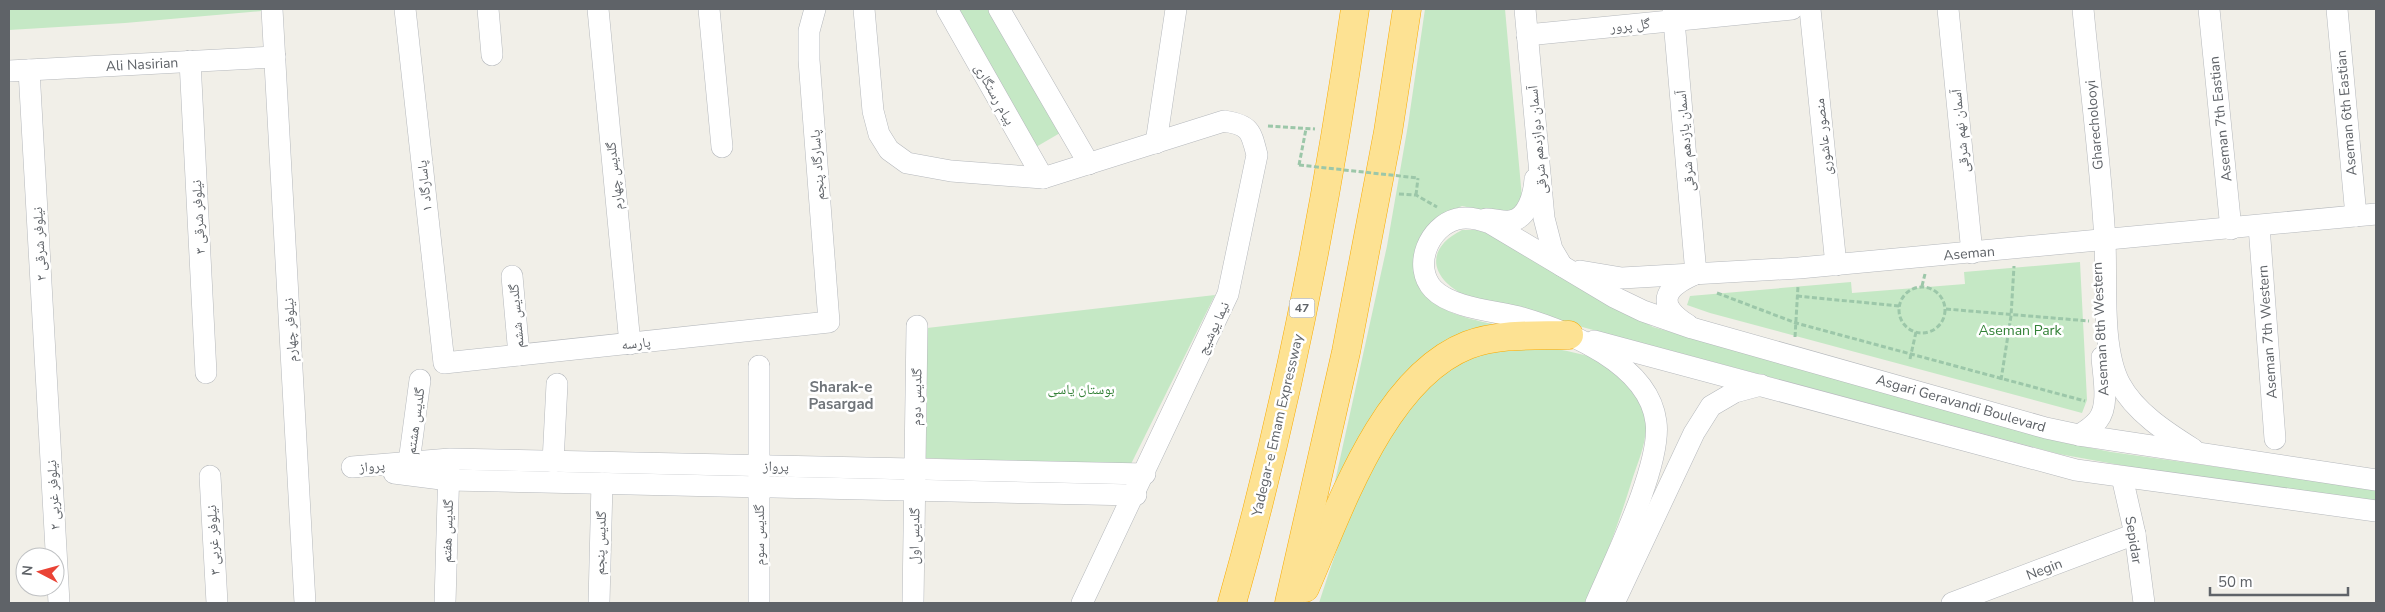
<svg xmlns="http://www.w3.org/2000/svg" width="2385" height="612" viewBox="0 0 2385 612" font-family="'Nunito Sans','Noto Naskh Arabic',sans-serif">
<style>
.green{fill:#c5e8c5}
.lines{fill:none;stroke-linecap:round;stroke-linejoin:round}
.minor-casing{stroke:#b5b8bc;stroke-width:22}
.highway-casing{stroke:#f9ab00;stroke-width:29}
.path{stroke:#9cc7a9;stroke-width:3;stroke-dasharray:5 2.5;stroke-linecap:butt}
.minor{stroke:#fff;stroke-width:21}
.highway{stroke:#fde293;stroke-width:28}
.path-bridge{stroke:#9cc7a9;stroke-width:3;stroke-dasharray:5 2.5;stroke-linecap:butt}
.labels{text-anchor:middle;stroke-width:5;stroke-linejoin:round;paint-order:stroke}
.shield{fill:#fff;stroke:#8f9295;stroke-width:1}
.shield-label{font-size:12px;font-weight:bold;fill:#5f6368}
.street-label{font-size:14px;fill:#5f6368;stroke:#fff}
.park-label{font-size:14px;fill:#348238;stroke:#fff}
.neighbourhood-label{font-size:15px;font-weight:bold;fill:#70757a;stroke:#fff}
</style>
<rect width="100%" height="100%" fill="#f1efe8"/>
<g class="green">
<path d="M9,9h253v2l-137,12 -116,7z"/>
<path d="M957,9h32l71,124 -24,14z"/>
<path d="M1425,9h80l17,189 -5,10 -13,7 -42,-9 -25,12c-4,11 -22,50 -21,58 4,43 89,49 122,56l-74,6 -132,157 55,-249 21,-121z"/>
<path d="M1462,230h15l15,5 161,92 408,115 50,10 265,37v12l-234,-32 -83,-15 -593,-158c-36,-18 -42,-47 -4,-66z"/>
<path d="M2080,262l7,138 -5,13 -372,-100 -23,-8 3,-9 161,-14 1,11 113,-9 -1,-12z"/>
<path d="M1215,295l-86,173 -203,-10 1,-130z"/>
<path d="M1543,346c22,5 60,10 76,25 12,12 28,42 27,58 -1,17 -8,33 -13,48 -13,43 -29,85 -46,126h-268c25,-78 63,-185 131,-236 6,-5 14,-14 21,-16 17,-4 53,-3 72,-5z"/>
</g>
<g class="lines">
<g class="minor-casing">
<g id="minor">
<path d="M272,9l33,594"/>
<path d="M405,9l39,354 385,-41 -20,-262v-29l6,-22"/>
<path d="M488,9l4,46"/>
<path d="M598,9l32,335"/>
<path d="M709,9l13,138"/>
<path d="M864,9l9,102 6,23 10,16 18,13 44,8 92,7 181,-57c26,4 27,10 33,34l-29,139 -146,309"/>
<path d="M947,9l96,169"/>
<path d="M999,9l90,155"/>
<path d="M1525,9l19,209 8,31 10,17"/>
<path d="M1673,9l23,265"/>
<path d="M1810,9l26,256"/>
<path d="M1948,9l24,244"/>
<path d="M2083,9c7,77 18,155 22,233 2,40 -4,107 15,142 15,28 46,48 73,65"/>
<path d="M2209,9l22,220"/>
<path d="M2337,9l19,207"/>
<path d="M1527,35l265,-26"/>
<path d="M190,61l16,312"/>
<path d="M29,70l30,533"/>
<path d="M9,71l266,-14"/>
<path d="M1156,143l20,-134"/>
<path d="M1486,219c8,0 17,3 24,2 18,-2 24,-27 25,-42"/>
<path d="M2259,226l16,213"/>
<path d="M1580,271l42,7 177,-10 577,-54"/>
<path d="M512,276l7,79"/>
<path d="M1688,325c-32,-20 -25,-36 5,-50"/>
<path d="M1594,341l482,129 300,41"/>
<path d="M759,366v237"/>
<path d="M2079,435c7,-4 14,-9 19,-15 12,-15 5,-45 4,-63"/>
<path d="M409,462l11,-82"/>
<path d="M553,462l4,-78"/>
<path d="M352,467l98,-8 695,15"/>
<path d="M394,473l55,7 687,15"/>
<path d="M210,476l7,127"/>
<path d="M2122,477l13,57 9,69"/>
<path d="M445,603l4,-137"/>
<path d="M599,603l3,-120"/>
<path d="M913,603l4,-277"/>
<path d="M1596,603c18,-42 66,-139 60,-181 -7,-58 -88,-91 -137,-105 -24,-6 -68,-9 -86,-28 -21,-23 -4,-63 24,-70 11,-3 22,0 33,4l124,74 29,14 49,17 354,100 33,7 297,45"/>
<path d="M1614,603l80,-170 17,-27 24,-14 26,-7"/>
<path d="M1952,603l183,-69"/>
</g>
</g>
<g class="highway-casing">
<g id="highway">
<path d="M1305,588c34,-77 78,-210 163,-243 32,-12 68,-9 101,-10"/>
<path d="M1232,603c55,-194 94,-394 123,-594"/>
<path d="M1289,603l57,-251 42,-220 19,-123"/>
</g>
</g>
<g class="path">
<path d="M1268,126l47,3"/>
<path d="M1299,165l7,-36"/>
<path d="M1399,194l17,1 21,12"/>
<path d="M1416,195l2,-17"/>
<path d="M1922,286l3,-12"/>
<circle cx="1922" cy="310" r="23"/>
<path d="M1717,293l79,30 289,78"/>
<path d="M1797,296l102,10"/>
<path d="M1946,309l143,12"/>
<path d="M1795,337l3,-51"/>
<path d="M1910,359l6,-27"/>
<path d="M2001,380l10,-64 3,-50"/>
</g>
<use href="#minor" class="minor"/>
<use href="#highway" class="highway"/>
<path class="path-bridge" d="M1299,165l119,13"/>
</g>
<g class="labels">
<rect class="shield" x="1289.5" y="298.5" width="25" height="19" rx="4"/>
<g class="shield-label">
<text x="1302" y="312">47</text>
</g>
<g class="street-label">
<text transform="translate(1630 25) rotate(-6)" y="5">گل پرور</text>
<text transform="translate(142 64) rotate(-3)" y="5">Ali Nasirian</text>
<text transform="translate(995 94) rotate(61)" y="5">پیام رستگاری</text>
<text transform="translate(2346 113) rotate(-95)" y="5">Aseman 6th Eastian</text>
<text transform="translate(2220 119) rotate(-96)" y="5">Aseman 7th Eastian</text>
<text transform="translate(2094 125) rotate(-95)" y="5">Gharecholooyi</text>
<text transform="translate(1960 131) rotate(-96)" y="5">آسمان نهم شرقی</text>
<text transform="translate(1823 137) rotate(-96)" y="5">منصور عاشوری</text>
<text transform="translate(1537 140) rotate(-95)" y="5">آسمان دوازدهم شرقی</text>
<text transform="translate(1685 141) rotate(-95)" y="5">آسمان یازدهم شرقی</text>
<text transform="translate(817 165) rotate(-94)" y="5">پاسارگاد پنجم</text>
<text transform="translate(614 176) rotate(-96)" y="5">گلدیس چهارم</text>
<text transform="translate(424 186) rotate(-96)" y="5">پاسارگاد ۱</text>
<text transform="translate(198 217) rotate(-93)" y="5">نیلوفر شرقی ۳</text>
<text transform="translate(39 244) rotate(-93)" y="5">نیلوفر شرقی ۲</text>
<text transform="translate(1969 253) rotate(-5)" y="5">Aseman</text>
<text transform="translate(516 316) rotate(-95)" y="5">گلدیس ششم</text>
<text transform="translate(1213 328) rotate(-65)" y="5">نیما یوشیج</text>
<text transform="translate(2100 329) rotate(-93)" y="5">Aseman 8th Western</text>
<text transform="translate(290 330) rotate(-93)" y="5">نیلوفر چهارم</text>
<text transform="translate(2267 332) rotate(-94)" y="5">Aseman 7th Western</text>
<text transform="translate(636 343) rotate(-6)" y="5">پارسه</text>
<text transform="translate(916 397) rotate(-89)" y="5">گلدیس دوم</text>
<text transform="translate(1961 403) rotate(16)" y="5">Asgari Geravandi Boulevard</text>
<text transform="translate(415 421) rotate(-82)" y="5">گلدیس هشتم</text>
<text transform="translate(1277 425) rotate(-77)" y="5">Yadegar-e Emam Expressway</text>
<text transform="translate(372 466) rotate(-5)" y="5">پرواز</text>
<text transform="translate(776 466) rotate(1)" y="5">پرواز</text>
<text transform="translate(53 495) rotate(-93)" y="5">نیلوفر غربی ۲</text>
<text transform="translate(447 531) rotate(-88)" y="5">گلدیس هفتم</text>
<text transform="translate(759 535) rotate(-90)" y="5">گلدیس سوم</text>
<text transform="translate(914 536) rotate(-89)" y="5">گلدیس اول</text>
<text transform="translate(213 540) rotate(-93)" y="5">نیلوفر غربی ۳</text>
<text transform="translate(2134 540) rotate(81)" y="5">Sepidar</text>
<text transform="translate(600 543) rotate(-88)" y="5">گلدیس پنجم</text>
<text transform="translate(2044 569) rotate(-21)" y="5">Negin</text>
</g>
<g class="park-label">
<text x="2020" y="335">Aseman Park</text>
<text x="1081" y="394">بوستان یاسی</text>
</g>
<g class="neighbourhood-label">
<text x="841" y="392">Sharak-e<tspan x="841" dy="17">Pasargad</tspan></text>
</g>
</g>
<rect width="2385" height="612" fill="none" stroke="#5f6368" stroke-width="20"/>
<g transform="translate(40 572) rotate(276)"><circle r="24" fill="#ffffff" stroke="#bfc1c3"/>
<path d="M0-4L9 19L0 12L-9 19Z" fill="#ea4335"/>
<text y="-8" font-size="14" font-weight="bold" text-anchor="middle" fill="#5f6368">N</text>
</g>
<path d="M2210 587v8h138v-8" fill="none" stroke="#5f6368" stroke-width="2.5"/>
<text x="2218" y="587" font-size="15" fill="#5f6368" stroke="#ffffff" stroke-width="4" paint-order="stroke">50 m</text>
</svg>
